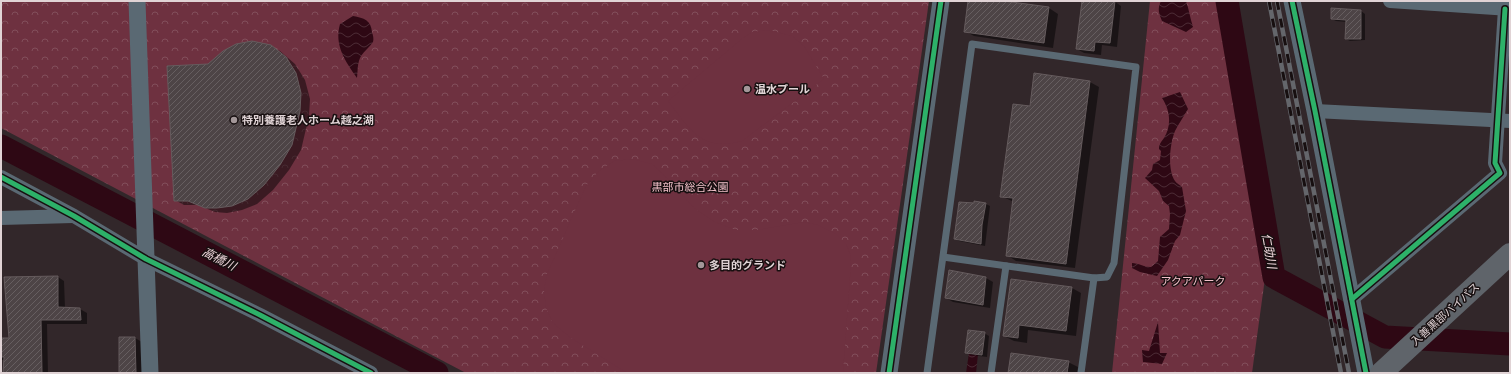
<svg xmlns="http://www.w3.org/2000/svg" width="1511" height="374" viewBox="0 0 1511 374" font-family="'Roboto Condensed','Noto Sans JP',sans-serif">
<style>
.park{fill:url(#park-crowns)}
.pitch{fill:#6e3140}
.water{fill:url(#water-waves)}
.shadow{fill:#0007}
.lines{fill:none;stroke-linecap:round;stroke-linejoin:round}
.river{stroke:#2e0814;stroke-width:23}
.building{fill:url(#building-hatch);stroke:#655b5d}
.service{stroke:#5a6973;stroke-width:7}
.minor{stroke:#5a6973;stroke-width:14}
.tertiary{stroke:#5a6973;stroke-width:17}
.trunk{stroke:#5f646a;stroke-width:22}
.rail-casing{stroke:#64666b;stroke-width:4.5}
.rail{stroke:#170f10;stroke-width:3;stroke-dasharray:9;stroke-linecap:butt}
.cycleway-casing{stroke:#170f10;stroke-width:8}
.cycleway{stroke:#2db169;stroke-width:5}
.poi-dot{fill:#a39799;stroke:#170f10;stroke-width:1.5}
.labels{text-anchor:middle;stroke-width:3;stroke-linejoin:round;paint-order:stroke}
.poi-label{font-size:11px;font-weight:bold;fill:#e0d3d5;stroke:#170f10;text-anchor:start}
.park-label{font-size:11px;fill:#f1c0c9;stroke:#170f10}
.street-label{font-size:11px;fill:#e0d3d5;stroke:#170f10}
.water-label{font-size:12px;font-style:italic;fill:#f2d9de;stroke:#170f10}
</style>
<defs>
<pattern id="park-crowns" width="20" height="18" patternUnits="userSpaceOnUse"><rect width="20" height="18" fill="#6e3140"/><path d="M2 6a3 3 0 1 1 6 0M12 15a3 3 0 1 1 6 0" fill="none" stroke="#824e5b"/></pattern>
<pattern id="water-waves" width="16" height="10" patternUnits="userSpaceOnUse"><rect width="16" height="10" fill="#2e0814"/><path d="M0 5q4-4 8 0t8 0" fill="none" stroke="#4c2b35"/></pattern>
<pattern id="building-hatch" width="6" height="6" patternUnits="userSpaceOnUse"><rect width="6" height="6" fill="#4d4446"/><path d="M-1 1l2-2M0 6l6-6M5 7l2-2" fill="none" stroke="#665e60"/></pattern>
</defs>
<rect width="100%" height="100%" fill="#32272a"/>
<g class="park">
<path d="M1,1h928l-53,372h-410l-465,-245z"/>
<path d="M1150,1h67l48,277 -13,95h-140z"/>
</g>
<g class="pitch">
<path d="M769,30l23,6 12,10 20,33 -82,62c-41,11 -51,-11 -74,-40l75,-63 9,-6z"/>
<path d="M632,159l20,5 16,15 26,29 21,14 21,8h20l48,-8 14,3 18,9 10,10 5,12 -1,21 -7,96h-216l-56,-35 -18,-15 -7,-15 -2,-18 3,-16 39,-88 13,-15 15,-10z"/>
</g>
<g class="water">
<path d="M1161,1h25c3,8 4,17 7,26l-7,5 -24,-11c-3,-8 -5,-12 -1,-20z"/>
<path d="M353,16c11,2 18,4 19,16 1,3 2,7 1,10 -3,5 -9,9 -12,14 -4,7 -3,15 -4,22 -12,-17 -23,-33 -17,-54z"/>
<path d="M1180,92l8,17c-4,7 -9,14 -13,22 -5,12 -8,38 0,50 1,2 5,4 7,6l4,24 -6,24 -5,6 -7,19 -11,16 -17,-4 -8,-4v-5c7,0 11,4 19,4l7,-6 2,-24 9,-8 1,-15 -1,-8 -6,-5 -4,-10 -14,-13 7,-8 1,-6 7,-4 1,-9 -2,-2c0,-5 2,-7 5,-11 8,-13 6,-28 -2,-40z"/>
<path d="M1158,322l2,31h7l-5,11 -19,-2 -1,-12 7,1z"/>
<path d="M969,353l9,1 -2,19h-10z"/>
</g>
<g class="shadow">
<path d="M969,1h46v3l34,4 9,6 -5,34 -79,-12 -9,-5z"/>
<path d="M1083,1h31l7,5 -4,41 -15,-2 -1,10 -17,-2 -7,-4z"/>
<path d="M1361,11l4,3v26l-15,1 -4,-2 1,-17 -11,-1 -4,-2z"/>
<path d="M270,46l10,5 15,13 10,16 5,19 -1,17 -8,34 -12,20 -16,20 -16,14 -15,6 -15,3 -12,-1 -17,-7h-14l-9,-5 33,-135z"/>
<path d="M1090,82l9,5 -24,181 -59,-7 -9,-6 7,-53 -13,-6z"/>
<path d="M986,204l4,2 -5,40 -26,-5 -4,-2z"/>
<path d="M950,271l36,7 7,4 -3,26 -37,-6 -7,-4z"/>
<path d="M58,277l6,4 1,27 15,1 7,4v11h-40l1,49h-44l1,-13h-4v-21h9z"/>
<path d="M1011,280l61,8 9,5 -5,43 -48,-6 -1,13 -13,-2 -10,-5z"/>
<path d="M984,333l5,3 -2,21 -16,-2 -5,-3z"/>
<path d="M135,338l7,4v31h-22z"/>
<path d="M1068,362l10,5 -1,6h-68z"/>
</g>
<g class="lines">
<g class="river">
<path d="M1227,1l47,276 111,60 125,7"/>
<path d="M1,146l436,227"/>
</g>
</g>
<g class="building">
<path d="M968,1h36l45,6 -5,36 -80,-11z"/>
<path d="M1082,1h33l-5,42 -15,-1 -1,9 -18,-2z"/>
<path d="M1331,8l30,2v29h-16l1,-19 -15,-1z"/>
<path d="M252,41l19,4 15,12 10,16 5,20 -1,18 -8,34 -12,20 -16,20 -16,14 -16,7 -15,2h-12l-17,-7h-14l-7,-135 41,-2 15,-13 13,-7z"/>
<path d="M1034,73l56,8 -24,183 -60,-8 7,-58 -13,-1 13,-93 17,2z"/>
<path d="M974,201l12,2 -4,22 -1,19 -27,-5 5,-37 15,1z"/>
<path d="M949,270l37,7 -3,28 -38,-7z"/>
<path d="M58,276v31l22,1 1,12h-40l1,53h-39l1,-16h-3v-19h8l-5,-61z"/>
<path d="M1011,279l61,8 -6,44 -47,-6 -1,13 -15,-2z"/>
<path d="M968,330l17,2 -3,23 -17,-2z"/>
<path d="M119,337h16l1,36h-17z"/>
<path d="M1011,353l58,8 -2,12h-59z"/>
</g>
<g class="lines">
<g class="service">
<path d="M927,373l45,-329 164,23 -22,196 -7,14 -13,1 -151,-21"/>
<path d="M991,373l15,-107"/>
<path d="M1081,373l13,-95"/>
</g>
<g class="minor">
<path d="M1390,1l120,8"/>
<path d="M1315,111l195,10"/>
<path d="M1,177l73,39 72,43 114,56 111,58"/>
<path d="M1,218l72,-2"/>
<path d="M1352,299l148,-126 -5,-10 10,-154"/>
</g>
<g class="tertiary">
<path d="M137,1l13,372"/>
<path d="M1292,1l23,110 51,262"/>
<path d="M889,373l52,-372"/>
</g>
<path class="trunk" d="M1381,373l129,-119"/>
<g class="rail-casing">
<g id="rail">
<path d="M1269,1l72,372"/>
<path d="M1277,1l72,372"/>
</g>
</g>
<use href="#rail" class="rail"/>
<g class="cycleway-casing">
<g id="cycleway">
<path d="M1292,1l23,110 51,262"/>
<path d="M1,177l73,39 72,43 114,56 111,58"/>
<path d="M1352,299l148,-126 -5,-10 10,-154"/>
<path d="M889,373l52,-372"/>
</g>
</g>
<use href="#cycleway" class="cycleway"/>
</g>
<g class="poi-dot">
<circle cx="747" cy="89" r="4"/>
<circle cx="234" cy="120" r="4"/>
<circle cx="701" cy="265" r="4"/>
</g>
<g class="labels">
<g class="poi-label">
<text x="755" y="93">温水プール</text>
<text x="242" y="124">特別養護老人ホーム越之湖</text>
<text x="709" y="269">多目的グランド</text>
</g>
<g class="park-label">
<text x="690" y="191">黒部市総合公園</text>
<text x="1193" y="285">アクアパーク</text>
</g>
<g class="street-label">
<text transform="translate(1445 314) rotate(-42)" y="4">入善黒部バイパス</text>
</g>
<g class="water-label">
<text transform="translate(1269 251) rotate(80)" y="4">仁助川</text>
<text transform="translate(219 259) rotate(27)" y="4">高橋川</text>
</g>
</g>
<rect width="1511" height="374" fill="none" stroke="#e0d3d5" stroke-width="4"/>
</svg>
